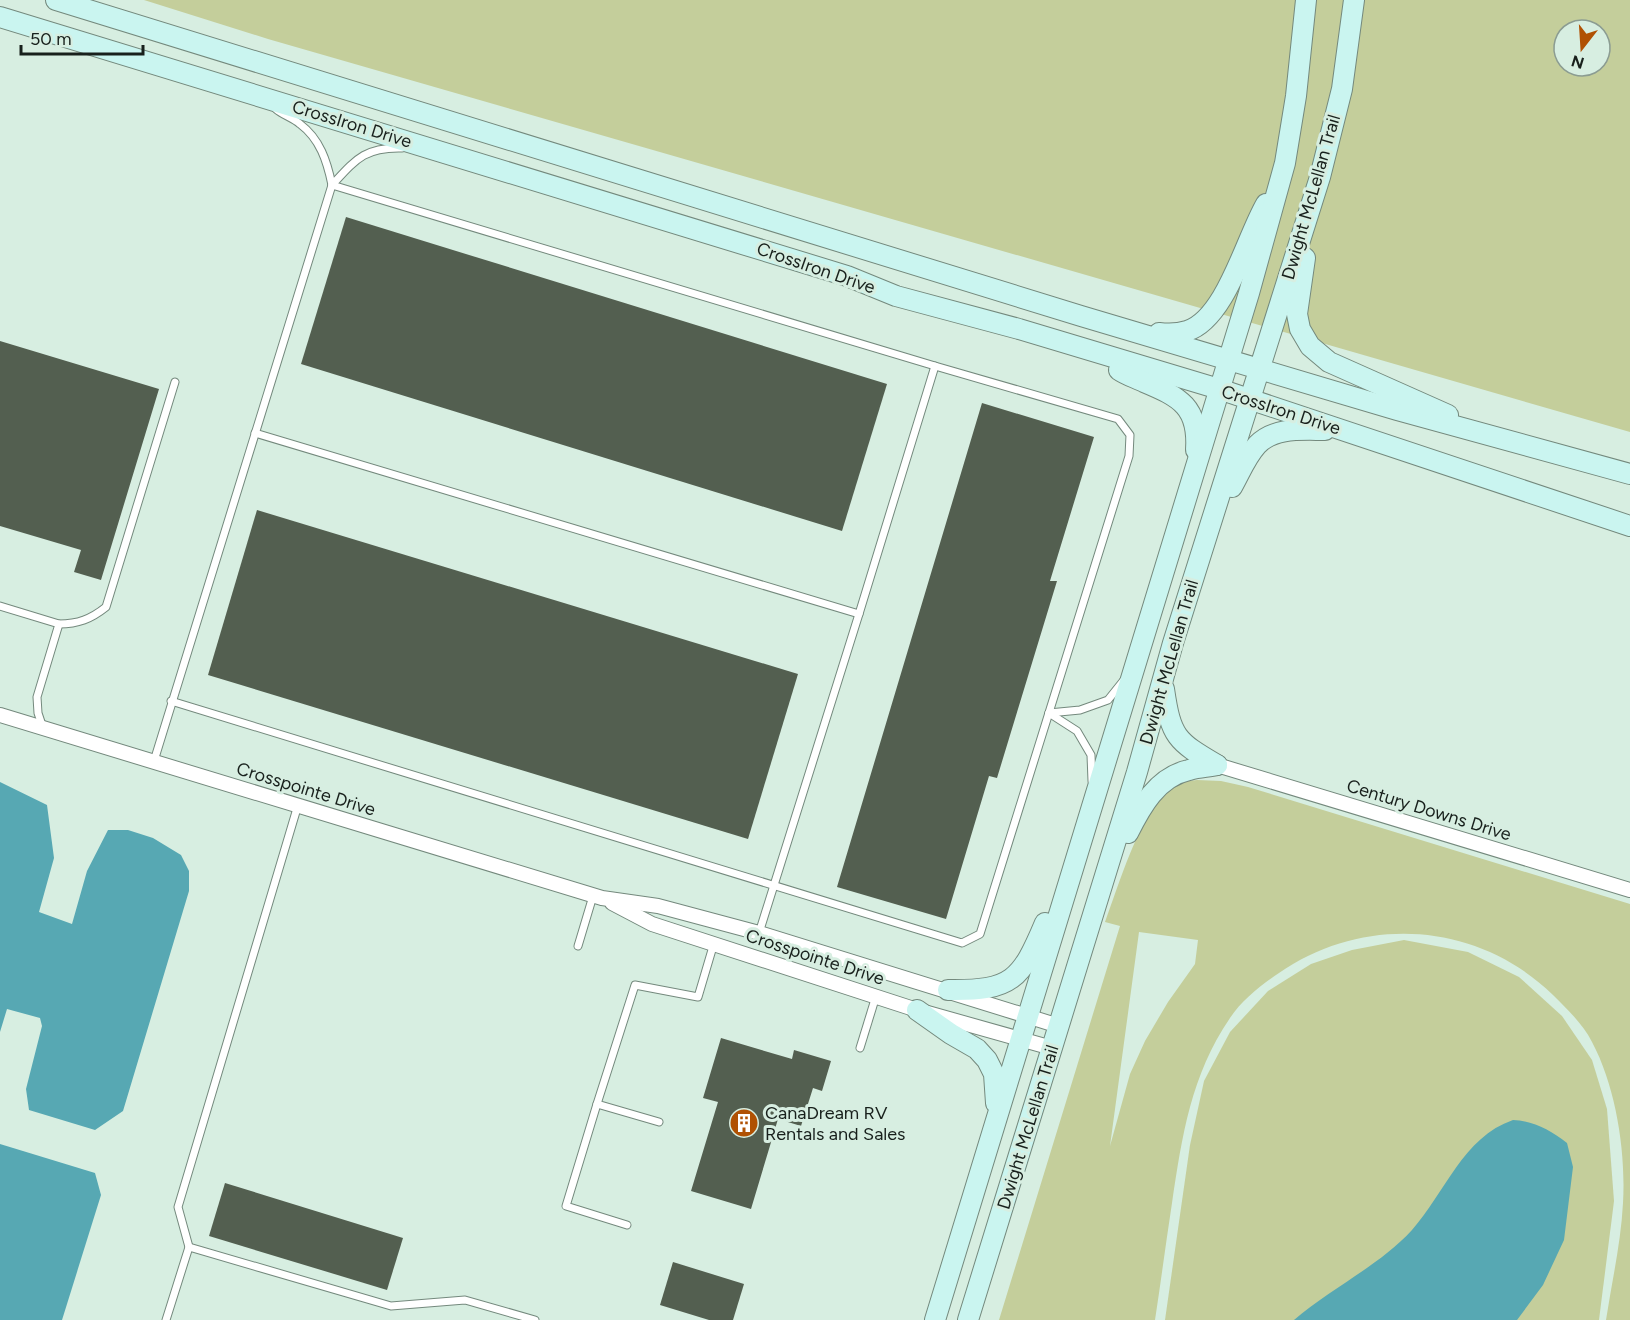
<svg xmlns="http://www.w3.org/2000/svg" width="1630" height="1320" viewBox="0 0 1630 1320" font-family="Figtree,sans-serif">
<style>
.green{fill:#c4ce9b;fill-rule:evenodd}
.water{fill:#57a8b3}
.building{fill:#535f50}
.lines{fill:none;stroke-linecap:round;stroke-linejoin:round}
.lane-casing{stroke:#74897d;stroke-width:9}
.street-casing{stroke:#74897d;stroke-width:16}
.secondary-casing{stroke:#74897d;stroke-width:22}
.lane{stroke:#fff;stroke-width:7}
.street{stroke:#fff;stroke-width:14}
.secondary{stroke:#caf5f0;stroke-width:20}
.labels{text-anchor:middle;stroke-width:6;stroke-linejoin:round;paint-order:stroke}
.street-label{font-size:18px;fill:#18201c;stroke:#d7eee1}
.poi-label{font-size:18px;fill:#18201c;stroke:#d7eee1;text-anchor:start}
</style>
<rect width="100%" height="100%" fill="#d7eee1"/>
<g class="green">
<path d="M144,0h1486v432l-1362,-393zM1564,30h36v36h-36z"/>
<path d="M1197,780l24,1 27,6 382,117v416h-24c6,-39 15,-78 17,-117 3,-51 -7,-116 -31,-161 -9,-18 -25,-33 -39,-47 -75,-73 -188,-81 -274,-22 -18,12 -37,27 -49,45 -39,57 -48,118 -58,185 -6,39 -11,78 -17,117h-156l121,-394 -15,-4c13,-35 35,-108 62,-131 8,-8 19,-10 30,-11zM1139,932l59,8 -3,24 -27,38 -23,39 -15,33 -20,72z"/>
<path d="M1404,940l64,12 51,25 43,39 30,44 15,49 7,92 -15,119h-434l25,-175 14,-64 26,-49 38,-41 43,-27 41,-14z"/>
</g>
<g class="water">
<path d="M0,782l47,23 7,53 -15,54 33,12 15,-53 21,-41h20l25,8 28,17 8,16v20l-66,220 -28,19 -66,-20 -3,-21 16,-63 -2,-8 -33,-9 -7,23z"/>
<path d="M1513,1120c21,1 37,10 54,23l6,24 -9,73 -21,45 -26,35h-223c37,-32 85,-54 118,-90 33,-37 51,-93 101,-110z"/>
<path d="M0,1144l95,29 6,22 -39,125h-62z"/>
</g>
<g class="building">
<path d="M346,217l541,167 -45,147 -541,-167z"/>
<path d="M0,341l159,48 -58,191 -27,-8 7,-22 -81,-24z"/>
<path d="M982,403l112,34 -44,144h7l-60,197 -8,-2 -43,143 -109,-32z"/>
<path d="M257,510l541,164 -50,165 -540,-164z"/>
<path d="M721,1038l71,21 2,-9 37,11 -9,30 -9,-3 -12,38 -23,-7 -27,90 -60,-18 27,-89 -15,-4z"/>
<path d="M225,1183l178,55 -16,52 -178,-54z"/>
<path d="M673,1262l71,22 -11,36h-24l-49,-15z"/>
</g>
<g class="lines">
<g class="lane-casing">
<g id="lane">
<path d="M276,109c7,6 17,9 24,15 20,15 27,37 32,61"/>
<path d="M332,185l603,181"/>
<path d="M255,433l604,181 -100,319"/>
<path d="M0,606l59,18 -22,73 1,16 5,15"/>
<path d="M59,624c19,0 32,-5 47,-17l69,-225"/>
<path d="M171,701l791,242 18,-9 149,-478 1,-21 -12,-16 -183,-53 -76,248"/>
<path d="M1049,713l28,18 14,24 1,26"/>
<path d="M1049,713l31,-3 28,-10 16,-20"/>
<path d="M154,761l178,-576c24,-26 33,-38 70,-37"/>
<path d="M578,946l15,-50"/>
<path d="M860,1048l16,-52"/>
<path d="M597,1104l-31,102 61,19"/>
<path d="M659,1122l-62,-18 38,-119 63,12 16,-54"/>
<path d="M189,1247l202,59 74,-6 70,20"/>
<path d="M166,1320l23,-73 -11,-40 120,-402"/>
</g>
</g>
<g class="street-casing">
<g id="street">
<path d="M0,715l602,183 56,8 101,27 300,93"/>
<path d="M1217,765l413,125"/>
<path d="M612,903l40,21 265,86 135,38"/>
</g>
</g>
<g class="secondary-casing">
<g id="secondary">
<path d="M56,0l1025,316 316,94 233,64"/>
<path d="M0,17l847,259 49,20 123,33 200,60 411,137"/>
<path d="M1305,258l-8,56 3,15 10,17 19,16 119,53"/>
<path d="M1159,333c9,1 19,1 28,-2 39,-12 59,-93 79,-127"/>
<path d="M1119,370c7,5 17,8 25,12 36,15 55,25 52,68"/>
<path d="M1232,487c8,-14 14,-30 25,-42 17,-18 45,-15 68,-15"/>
<path d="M1164,689c7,48 12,52 53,76"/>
<path d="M1128,833c13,-26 29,-56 61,-63 9,-3 19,-3 28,-5"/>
<path d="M948,990c64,1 73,-10 97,-67"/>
<path d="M917,1010l34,24 26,15 10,11 7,14 2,29"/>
<path d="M935,1320l314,-1027 36,-130 11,-67 10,-96"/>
<path d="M968,1320l169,-548 36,-129 147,-466 22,-88 12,-89"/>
</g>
</g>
<use href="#lane" class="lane"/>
<use href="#street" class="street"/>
<use href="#secondary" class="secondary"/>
</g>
<defs>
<g id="building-disc" transform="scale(1.5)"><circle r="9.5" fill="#b05103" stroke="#d7eee1"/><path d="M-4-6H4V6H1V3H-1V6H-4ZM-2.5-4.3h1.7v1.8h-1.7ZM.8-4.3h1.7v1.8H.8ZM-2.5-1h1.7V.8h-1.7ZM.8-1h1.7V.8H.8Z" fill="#fff"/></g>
</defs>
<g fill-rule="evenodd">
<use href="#building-disc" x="744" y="1123"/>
</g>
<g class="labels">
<g class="street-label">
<text transform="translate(352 124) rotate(17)" y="6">CrossIron Drive</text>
<text transform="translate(1311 197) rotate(-74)" y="6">Dwight McLellan Trail</text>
<text transform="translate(816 268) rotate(19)" y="6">CrossIron Drive</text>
<text transform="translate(1281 410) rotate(18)" y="6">CrossIron Drive</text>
<text transform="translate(1169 662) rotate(-74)" y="6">Dwight McLellan Trail</text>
<text transform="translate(306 789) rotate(17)" y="6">Crosspointe Drive</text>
<text transform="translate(1429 810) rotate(17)" y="6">Century Downs Drive</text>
<text transform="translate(815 957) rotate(18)" y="6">Crosspointe Drive</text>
<text transform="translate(1028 1127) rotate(-73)" y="6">Dwight McLellan Trail</text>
</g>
<g class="poi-label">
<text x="765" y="1119">CanaDream RV<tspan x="765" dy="21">Rentals and Sales</tspan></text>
</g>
</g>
<g transform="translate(1582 48) rotate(197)"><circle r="28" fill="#d7eee1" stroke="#8b9c92" stroke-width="1.5"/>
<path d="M0-4.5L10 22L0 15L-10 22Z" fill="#b05103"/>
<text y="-9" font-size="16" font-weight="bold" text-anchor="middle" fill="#18201c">N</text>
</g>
<path d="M21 45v9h122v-9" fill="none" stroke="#18201c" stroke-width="3"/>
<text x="30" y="45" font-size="18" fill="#18201c" stroke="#d7eee1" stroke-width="4.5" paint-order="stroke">50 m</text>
</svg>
